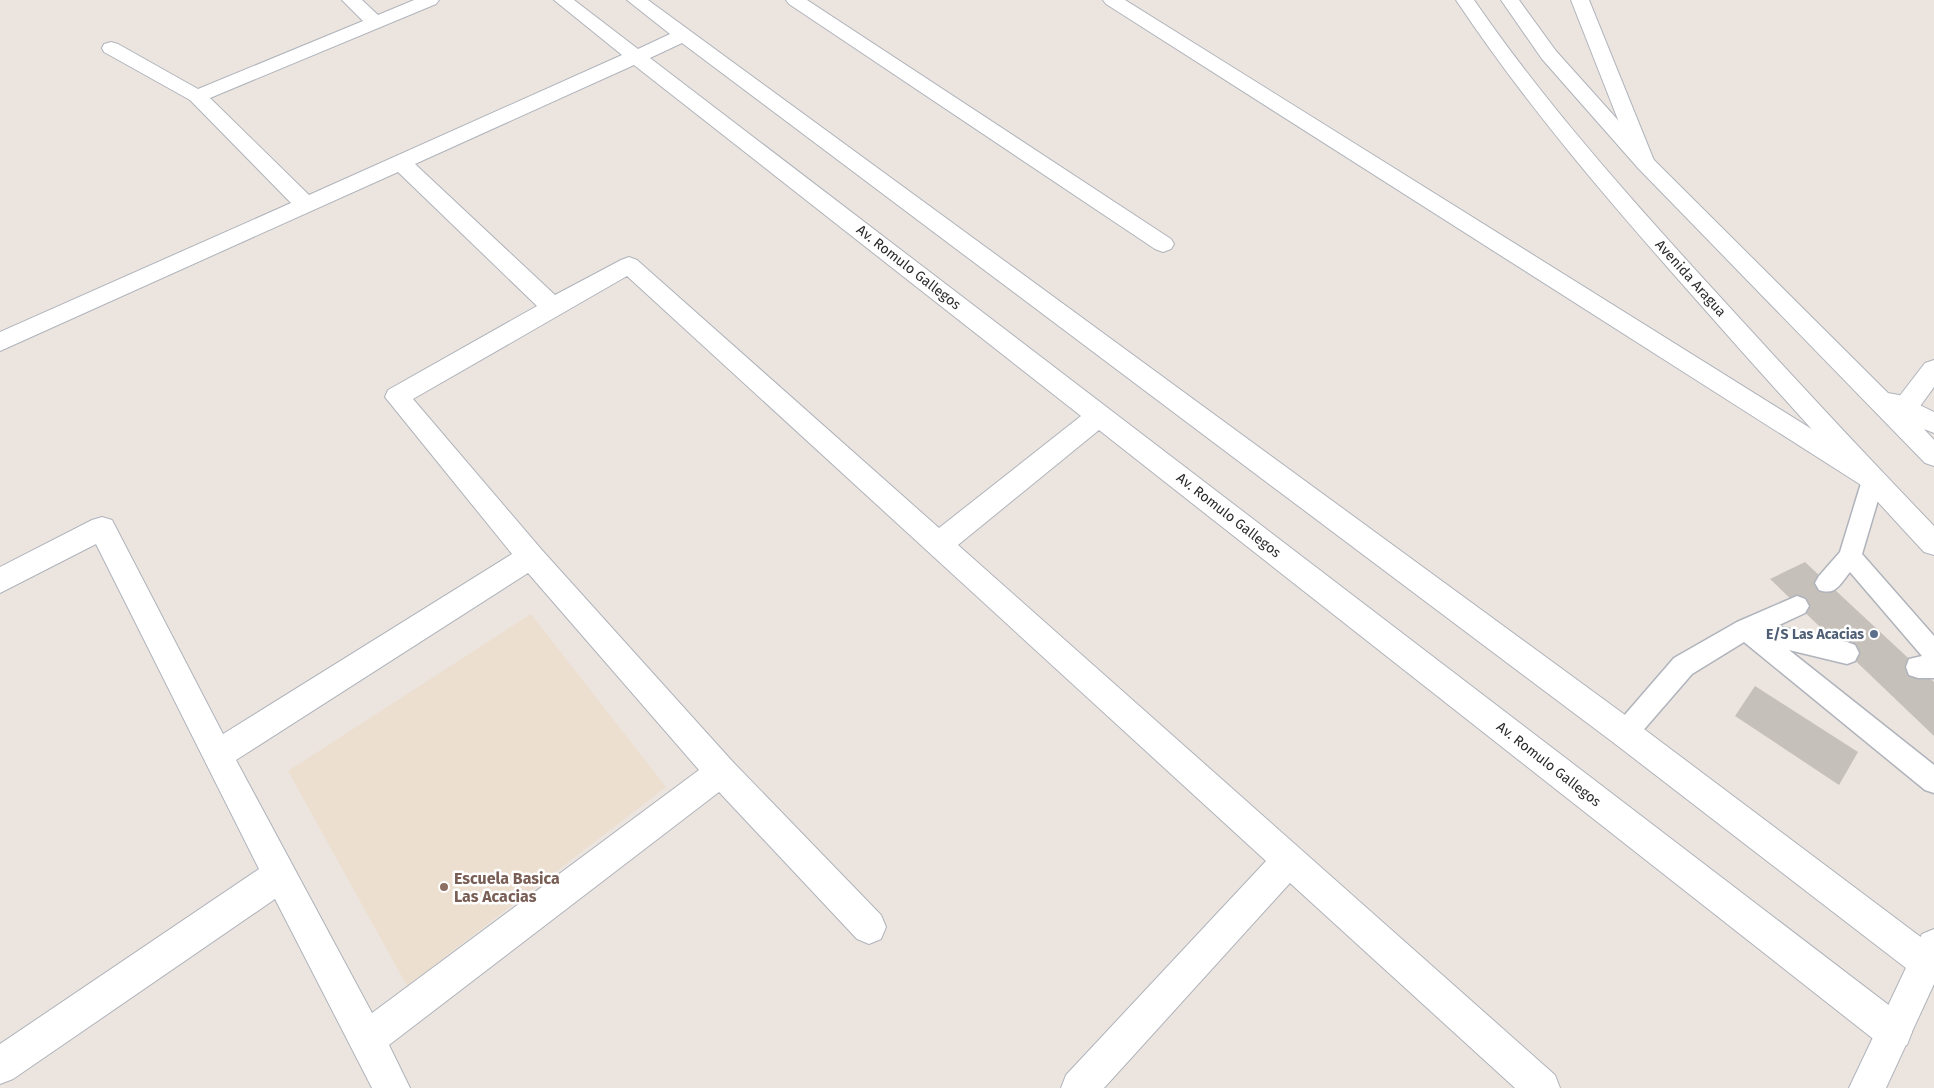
<svg xmlns="http://www.w3.org/2000/svg" width="1934" height="1088" viewBox="0 0 1934 1088" font-family="'Fira Sans',sans-serif">
<style>
.education{fill:#ecdfd0}
.building{fill:#c5c0ba}
.lines{fill:none;stroke-linecap:round;stroke-linejoin:round}
.service-casing{stroke:#afb3bb;stroke-width:3}
.minor-casing{stroke:#afb3bb;stroke-width:2}
.tertiary-casing{stroke:#afb3bb;stroke-width:2}
.service{fill:#fff;fill-rule:evenodd}
.minor{fill:#fff;fill-rule:evenodd}
.tertiary{fill:#fff;fill-rule:evenodd}
.service-dot{fill:#5c6f8a;stroke:#fff;stroke-width:2}
.education-dot{fill:#8d6e63;stroke:#fff;stroke-width:2}
.labels{text-anchor:middle;stroke-width:5;stroke-linejoin:round;paint-order:stroke}
.street-label{font-size:14px;fill:#2b2b2b;stroke:#fff}
.service-label{font-size:14px;font-weight:bold;fill:#4e5e75;stroke:#fff;text-anchor:end}
.near-education-label{font-size:16px;font-weight:bold;fill:#785e54;stroke:#fff;text-anchor:start}
</style>
<rect width="100%" height="100%" fill="#ece5df"/>
<path class="education" d="M531,614l135,173 -259,199 -119,-215z"/>
<g class="building">
<path d="M1805,562l129,120v54l-164,-157z"/>
<path d="M1755,686l103,66 -19,33 -104,-69z"/>
</g>
<g class="lines">
<g class="service-casing">
<g id="service">
<path d="M1873,471l8,3 3,6 -22,74 72,82v42h-16l-9,-3 -3,-8 3,-8 13,-3 -72,-84c-10,12 -14,24 -31,18l-4,-7 4,-7 21,-24 22,-72 3,-6z"/>
<path d="M1797,596l8,3 4,7 -4,7 -28,13 70,16 8,3 4,8 -4,8 -8,3 -58,-14 145,115v28l-9,-3 -181,-148 -52,32 -58,67 -9,4 -9,-4 -4,-8 4,-8 58,-67 63,-36z"/>
</g>
</g>
<g class="minor-casing">
<g id="minor">
<path d="M342,0h20l16,15 36,-15h25l-3,4 -226,94 99,97 313,-140 -68,-55h20l64,49 32,-15 -43,-34h21l988,723 298,224v30l-7,3 -12,-5 -301,-232 -932,-700 -32,15 1257,961 5,13 -5,13 -13,5 -13,-5 -782,-615 -141,115 597,530 5,13h-45l-225,-205 -186,205h-43l5,-13 200,-214 -639,-585 -214,123 128,150 191,212 149,154 5,12 -5,12 -12,5 -12,-5 -138,-147 -330,253 21,43h-38l-97,-189 -262,180 -13,5v-40l259,-175 -163,-325 -96,49v-26l92,-47 10,-3 10,3 111,214 289,-180 -127,-157 3,-7 149,-84 -139,-134 -398,179v-19l291,-129 -101,-103 -86,-48 -2,-4 2,-4 7,-2 7,2 80,45 165,-68zM634,65l447,351 -142,112 -302,-268 -8,-3 -8,3 -66,35 -140,-131zM528,573l171,197 -327,243 -136,-253z"/>
<path d="M786,0h21l364,239 3,5 -3,5 -8,3 -8,-3 -366,-245z"/>
<path d="M1103,0h22l754,471 4,7 -4,7 -9,3 -9,-3 -755,-481z"/>
<path d="M1571,0h18l66,163 -3,5 -7,2 -7,-2 -3,-5z"/>
<path d="M1934,360v27l-21,29 -9,3 -9,-3 -4,-7 4,-7 30,-39z"/>
</g>
</g>
<g class="tertiary-casing">
<g id="tertiary">
<path d="M1456,0h18c71,103 154,196 238,288 73,80 147,160 222,238v29l-10,-3c-76,-82 -151,-165 -225,-249 -86,-97 -171,-195 -243,-303z"/>
<path d="M1501,0h18l37,51 96,107 236,235 11,2 35,17v21l-10,-4 10,11v26l-9,-3 -287,-295 -96,-109z"/>
<path d="M1934,929v55l-48,104h-37l73,-154z"/>
</g>
</g>
<use href="#service" class="service"/>
<use href="#minor" class="minor"/>
<use href="#tertiary" class="tertiary"/>
</g>
<circle class="service-dot" cx="1874" cy="634" r="5"/>
<circle class="education-dot" cx="444" cy="887" r="5"/>
<g class="labels">
<g class="street-label">
<text transform="translate(909 267) rotate(38)" y="5">Av. Romulo Gallegos</text>
<text transform="translate(1691 278) rotate(48)" y="5">Avenida Aragua</text>
<text transform="translate(1229 515) rotate(38)" y="5">Av. Romulo Gallegos</text>
<text transform="translate(1549 764) rotate(38)" y="5">Av. Romulo Gallegos</text>
</g>
<g class="service-label">
<text x="1864" y="639">E/S Las Acacias</text>
</g>
<g class="near-education-label">
<text x="454" y="884">Escuela Basica<tspan x="454" dy="18">Las Acacias</tspan></text>
</g>
</g>
</svg>
